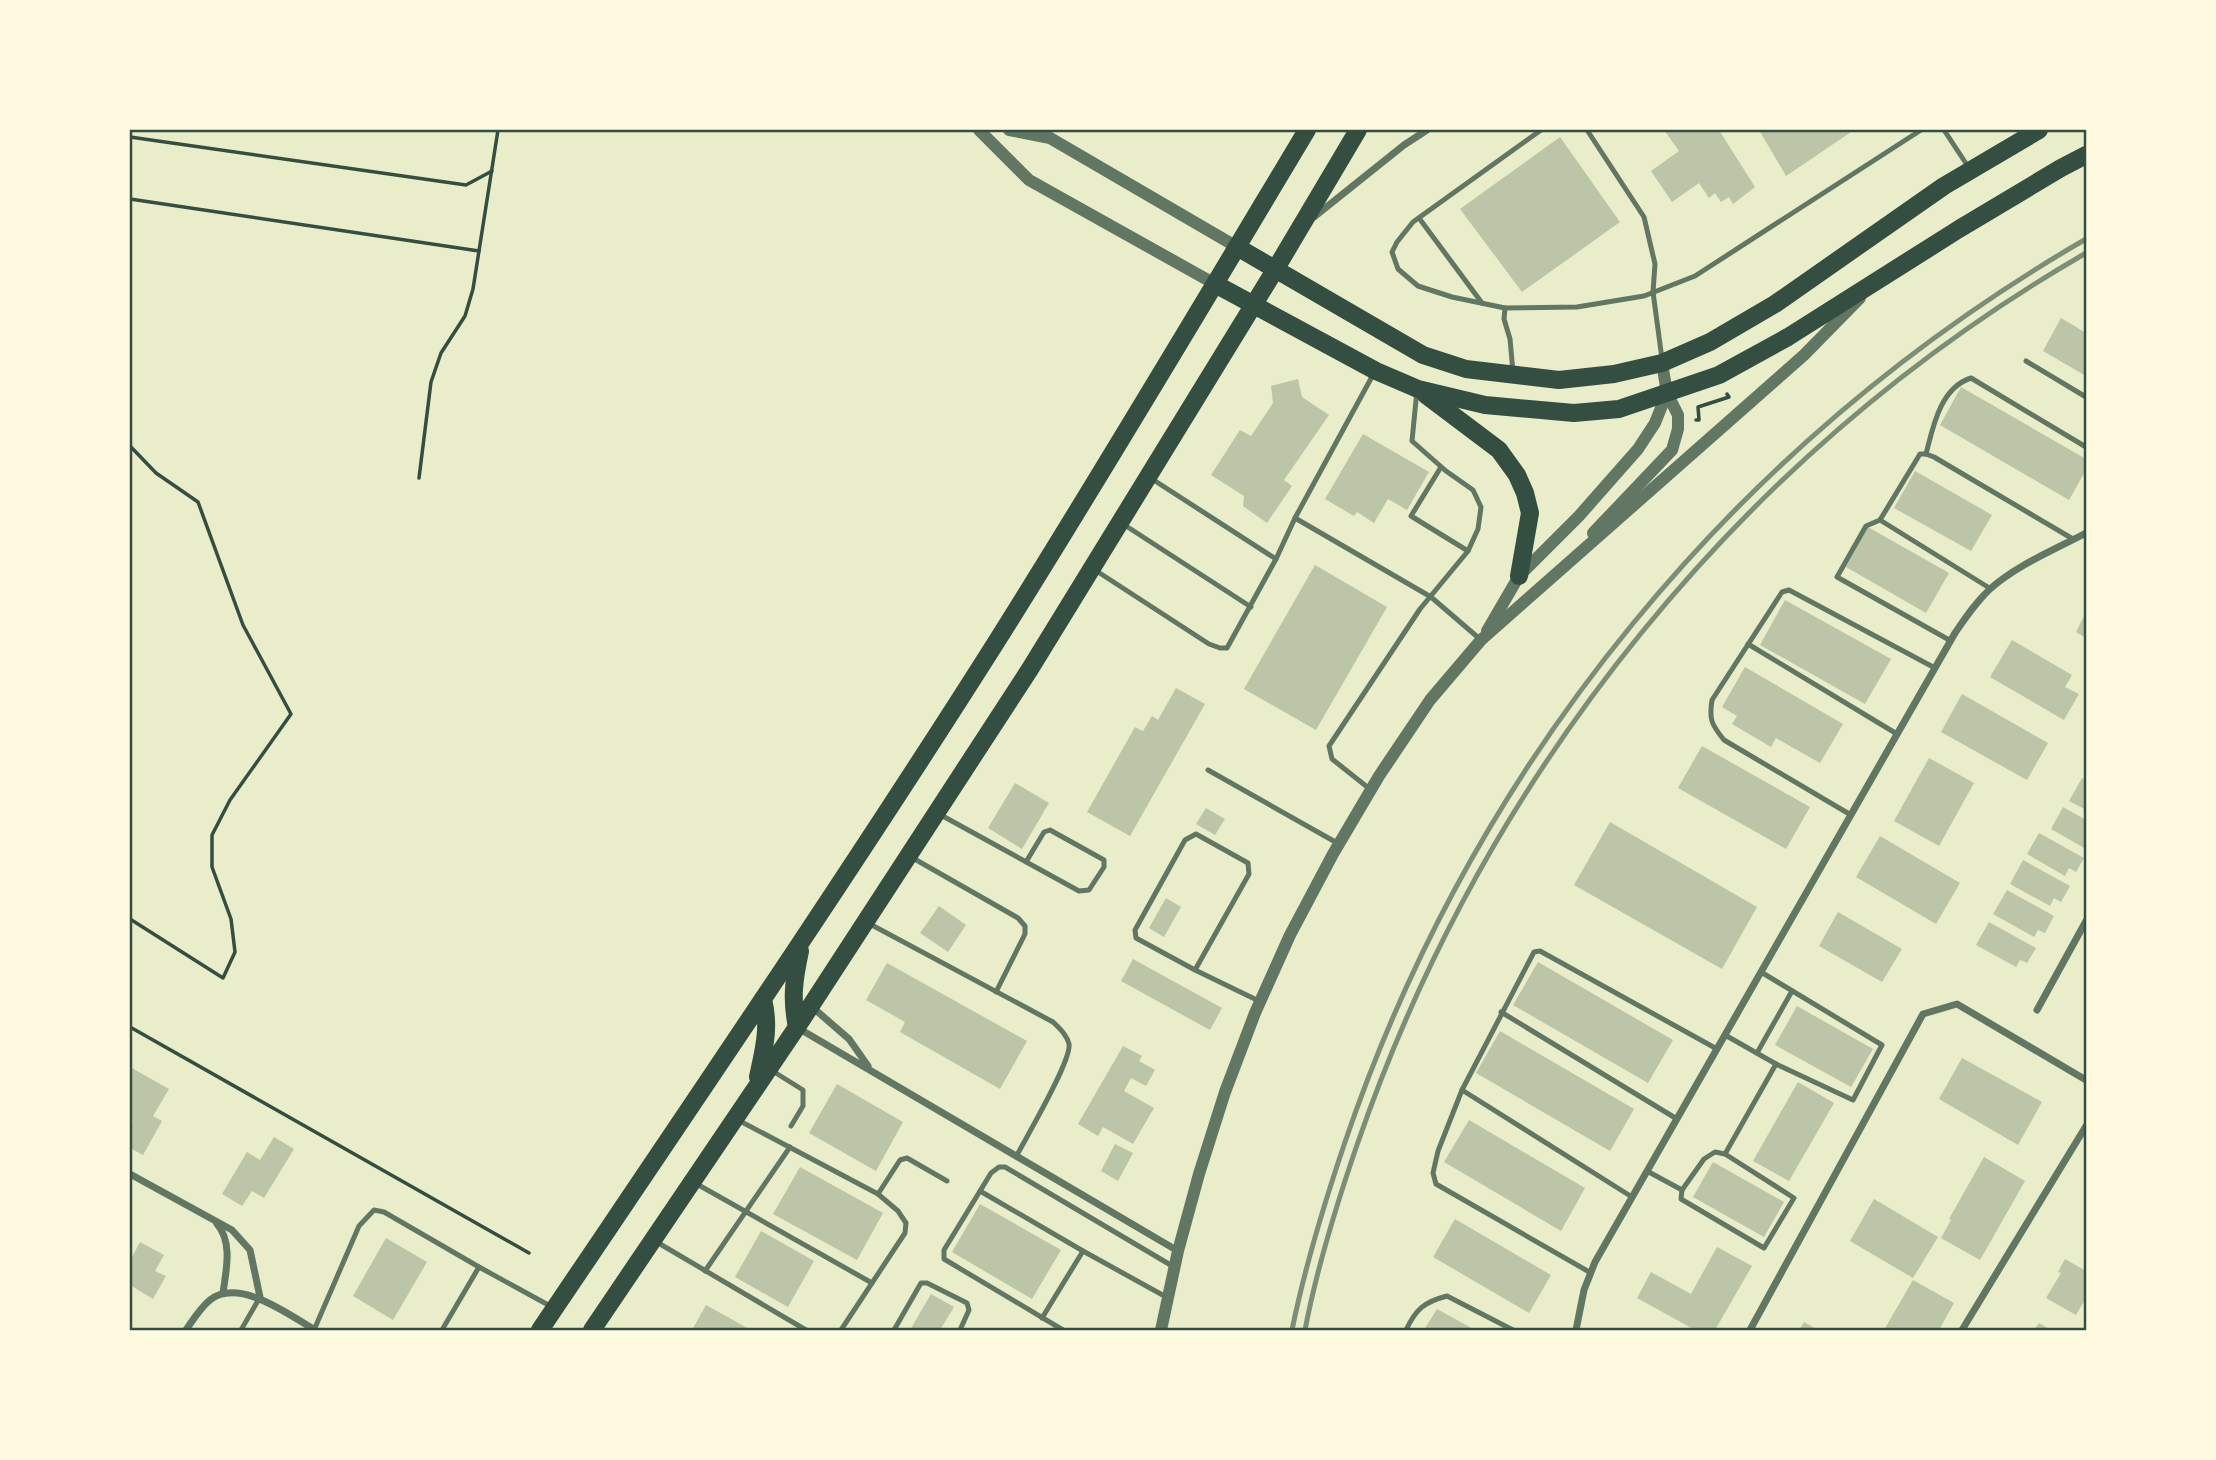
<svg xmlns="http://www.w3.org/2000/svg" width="2216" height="1460" viewBox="0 0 2216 1460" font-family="'Roboto Condensed',sans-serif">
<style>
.building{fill:#bcc5a7}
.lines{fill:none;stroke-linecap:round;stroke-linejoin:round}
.path{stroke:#344e41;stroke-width:3.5}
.service{stroke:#617663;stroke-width:5}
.minor{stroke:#617663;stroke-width:7}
.tertiary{stroke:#617663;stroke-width:12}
.primary{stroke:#344e41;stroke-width:18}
.rail{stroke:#7c8e77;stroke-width:5}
.neatline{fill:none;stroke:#344e41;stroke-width:2.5}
</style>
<rect width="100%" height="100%" fill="#e9edc9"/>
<g class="building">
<path d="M1664,130h55l36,57 -22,17 -4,-7 -8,5 -6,-9 -6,5 -10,-15 -27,19 -21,-31 28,-20z"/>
<path d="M1759,130h95l-68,46z"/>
<path d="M1560,137l60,85 -98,70 -62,-83z"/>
<path d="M2061,318l25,15v43l-43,-25z"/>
<path d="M1298,379l4,18 27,18 -45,65 8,6 -25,37 -24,-17 1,-10 -33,-21 29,-45 11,6 22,-33 -2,-17z"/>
<path d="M1961,387l125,72v11l-17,30 -129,-75z"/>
<path d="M1363,434l66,38 -22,38 -19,-11 -14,24 -17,-11 -3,4 -29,-17z"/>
<path d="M1915,471l77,44 -21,36 -77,-43z"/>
<path d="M1868,527l81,46 -23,40 -80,-46z"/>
<path d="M1315,565l72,42 -71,123 -72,-41z"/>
<path d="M1785,600l106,59 -26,45 -105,-59z"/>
<path d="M2086,612v26l-10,-6z"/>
<path d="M2012,640l60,35 -7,12 14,7 -15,26 -74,-43z"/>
<path d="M1745,667l98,57 -23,39 -44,-25 -5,9 -39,-23 5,-8 -15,-9z"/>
<path d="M1176,688l29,16 -75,132 -43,-24 48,-85 8,4 9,-15 6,4z"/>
<path d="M1962,694l86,49 -21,37 -86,-48z"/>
<path d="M1702,746l108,61 -24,42 -108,-61z"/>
<path d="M1929,758l45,25 -35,63 -45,-25z"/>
<path d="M2082,778l4,3v29l-17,-9z"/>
<path d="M1015,783l34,20 -27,46 -34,-21z"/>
<path d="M2063,807l23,13v29l-35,-20z"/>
<path d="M1206,808l19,11 -10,16 -19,-11z"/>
<path d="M1610,822l147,85 -35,62 -148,-84z"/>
<path d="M2039,833l45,25 -8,14 -7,-4 -4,8 -38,-22z"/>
<path d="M1880,836l80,47 -24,41 -80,-47z"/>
<path d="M2023,860l47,26 -9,16 -7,-4 -4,8 -40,-22z"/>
<path d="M2007,890l47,26 -9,17 -7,-3 -4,7 -41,-23z"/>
<path d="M1166,898l15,9 -17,30 -15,-9z"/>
<path d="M939,906l27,19 -18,27 -28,-19z"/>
<path d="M1838,912l64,37 -20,33 -63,-36z"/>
<path d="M1989,922l47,26 -9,15 -7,-3 -4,7 -40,-22z"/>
<path d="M1133,959l89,49 -12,22 -89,-49z"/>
<path d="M1538,962l135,78 -25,43 -135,-78z"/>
<path d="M887,963l140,78 -27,48 -100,-57 5,-10 -39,-22z"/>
<path d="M1797,1006l76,43 -22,38 -76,-42z"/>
<path d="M1500,1031l134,78 -24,42 -134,-78z"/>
<path d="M1123,1046l19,10 -3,5 16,9 -9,16 -15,-8 -7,13 30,17 -21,36 -30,-17 -5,9 -20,-12z"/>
<path d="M1962,1058l80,44 -24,43 -79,-46z"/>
<path d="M130,1067l39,22 -16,27 9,5 -19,34 -13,-7v-21l3,-6 -3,-1z"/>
<path d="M1798,1082l36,21 -45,78 -36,-20z"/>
<path d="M837,1084l66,38 -27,49 -67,-38z"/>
<path d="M1469,1120l116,68 -24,43 -117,-69z"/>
<path d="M274,1137l20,12 -30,49 -12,-7 -10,15 -20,-12 25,-42 13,8z"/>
<path d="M1115,1144l18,9 -15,28 -17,-10z"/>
<path d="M1984,1157l41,24 -45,79 -39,-22 10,-18 -2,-1z"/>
<path d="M1713,1162l71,40 -20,35 -71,-40z"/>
<path d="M800,1167l83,46 -26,47 -84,-46z"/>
<path d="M1874,1199l64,38 -25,41 -63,-37z"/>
<path d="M980,1204l81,46 -29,49 -80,-47z"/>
<path d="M1455,1219l96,56 -22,38 -96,-56z"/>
<path d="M761,1231l53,30 -26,46 -53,-30z"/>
<path d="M386,1238l41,24 -34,58 -40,-24z"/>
<path d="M140,1242l24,13 -9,16 11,5 -13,23 -23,-14v-24z"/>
<path d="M1717,1247l35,19 -37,64h-20l-58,-32 14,-26 40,22z"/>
<path d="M2065,1259l21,12v27l-10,17 -30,-17 15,-25 -3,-1z"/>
<path d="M1913,1280l41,23 -15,27h-55z"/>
<path d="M931,1294l23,13 -14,23h-30z"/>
<path d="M706,1305l45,25h-59z"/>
<path d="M1437,1309l38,21h-51z"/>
<path d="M1804,1322l14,8h-19z"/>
<path d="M2039,1323l12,7h-17z"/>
</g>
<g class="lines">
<g class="path">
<path d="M130,137l336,48 26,-14"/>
<path d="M130,199l349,52"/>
<path d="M1696,420h3l-1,-13 31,-10 -2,-3"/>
<path d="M130,446l26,27 42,29 45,123 48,89 -61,86 -18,35v32l19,52 4,33 -12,26 -93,-59"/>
<path d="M419,478l12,-96 10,-29 24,-37 8,-27 25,-159"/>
<path d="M130,1027l399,226"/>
</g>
<g class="service">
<path d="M1541,130l-128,92 -16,20 -5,10 6,17 20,17 34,11 53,11 72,-1 67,-11 51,-20 226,-146"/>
<path d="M1587,130l57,87 11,47 -2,28 9,67"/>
<path d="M1944,130l25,38"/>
<path d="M1419,218l63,85"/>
<path d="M1505,308l-1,11 6,20 3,33"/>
<path d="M2026,361l60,36"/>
<path d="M1926,454c7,-27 14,-66 45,-76l115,69"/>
<path d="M1441,467l-30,49 57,35"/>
<path d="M1152,479l124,80"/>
<path d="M1295,518l136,79 50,43"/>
<path d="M1880,520l111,69"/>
<path d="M1123,524l128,83"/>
<path d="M1095,570l114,74 11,4h7l49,-89 19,-41 79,-145"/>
<path d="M1951,641l-114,-64 29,-51 14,-6 40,-66h6l8,3 139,82"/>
<path d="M1748,644l149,90"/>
<path d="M1208,770l131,74"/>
<path d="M1371,790l-39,-31 -3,-13 91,-137 48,-58 10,-22 3,-22 -8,-17 -27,-19 -34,-30 5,-51"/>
<path d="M939,814l140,77 10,-1 15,-23v-7l-54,-30 -6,2 -18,30"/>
<path d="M1851,815l-127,-75c-13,-16 -15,-21 -12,-40l70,-108 7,-2 146,78"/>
<path d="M911,857l107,61 7,8v8l-29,58"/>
<path d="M868,923l185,99c7,7 14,13 16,22 3,16 -42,92 -52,111"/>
<path d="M1195,970l54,-96 -1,-11 -52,-29 -11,6 -50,90 1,8 59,32 66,32"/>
<path d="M1761,972l121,73 -29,55 -77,-36"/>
<path d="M1501,1012l176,107"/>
<path d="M1757,1053l35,-62"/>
<path d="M771,1070l32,20v16l-12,20"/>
<path d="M1462,1090l170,107"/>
<path d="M738,1120l140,74 20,17 8,12 -1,10 -64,97"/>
<path d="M1647,1171l35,19 -1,9 83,49 30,-50 -69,-44 51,-90 -51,-29"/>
<path d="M695,1183l177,100"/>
<path d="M1682,1190l22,-31 11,-7 10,2"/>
<path d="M980,1191l103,60"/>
<path d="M878,1194l22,-34 7,-2 40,23"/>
<path d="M655,1241l151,89"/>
<path d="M705,1271l85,-124"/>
<path d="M1591,1273l-155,-89 -3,-11 5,-22 24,-61 72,-138 6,-1 177,98"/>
<path d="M1042,1318l41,-67 85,47"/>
<path d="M241,1330l19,-33"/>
<path d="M314,1330l45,-104 15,-16 10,2 95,55 73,40"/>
<path d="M442,1330l37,-63"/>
<path d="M894,1330l27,-47h6l40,20 2,7 -9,20"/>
<path d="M1063,1330l-119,-71v-9l47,-77 8,-6h6l169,100"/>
<path d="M1406,1330c10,-21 18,-28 41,-34l66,34"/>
</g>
<g class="minor">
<path d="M1314,217l90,-72 23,-15"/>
<path d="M811,1006l38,33 19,27"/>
<path d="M2037,1010l49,-89"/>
<path d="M798,1028l380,223"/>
<path d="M130,1174l102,56 18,20 10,47"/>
<path d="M217,1224c16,18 9,47 6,69"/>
<path d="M186,1330c7,-10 14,-22 24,-30 29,-23 79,15 105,30"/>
<path d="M1576,1330l8,-40 11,-28 360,-629c11,-16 21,-31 35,-44 27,-24 64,-39 96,-56"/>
<path d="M1750,1330l173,-316 34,-10 129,76"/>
<path d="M1962,1330l124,-204"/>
</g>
<g class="tertiary">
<path d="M979,130l50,50 186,104"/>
<path d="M1009,130l41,8 187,109"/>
<path d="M1593,533l79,-83 6,-21v-14l-11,-22"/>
<path d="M1487,631l32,-55 60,-60 59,-67 17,-26 12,-30 -5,-30"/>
<path d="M1161,1330l17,-79 21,-77 26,-82 30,-79 35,-78 43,-81 46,-78 51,-76 51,-60 323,-285 56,-57"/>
</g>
<g class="primary">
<path d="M1237,247l186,108 43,14 93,11 55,-6 48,-11 48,-21 65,-38 169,-118 95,-56"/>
<path d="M1215,284l161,87 42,18 67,16 89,8 45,-4 100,-34 69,-38 171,-108 102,-61 25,-13"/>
<path d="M1426,395l73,55 18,25 8,18 5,20 -11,63"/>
<path d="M797,1027c-6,-29 -3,-48 3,-76"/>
<path d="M758,1077c6,-28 12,-49 5,-78"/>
<path d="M540,1330c153,-227 308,-454 455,-686 107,-170 209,-342 312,-514"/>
<path d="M592,1330l205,-303 233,-358 245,-399 83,-140"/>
</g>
<g class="rail">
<path d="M1292,1330c13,-64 32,-126 53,-188 130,-382 392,-701 741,-903"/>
<path d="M1305,1330c12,-63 31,-124 52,-185 129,-374 386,-694 729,-892"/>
</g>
</g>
<rect width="2216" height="1460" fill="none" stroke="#fefae0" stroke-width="262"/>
<rect x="131" y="131" width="1954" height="1198" class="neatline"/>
</svg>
